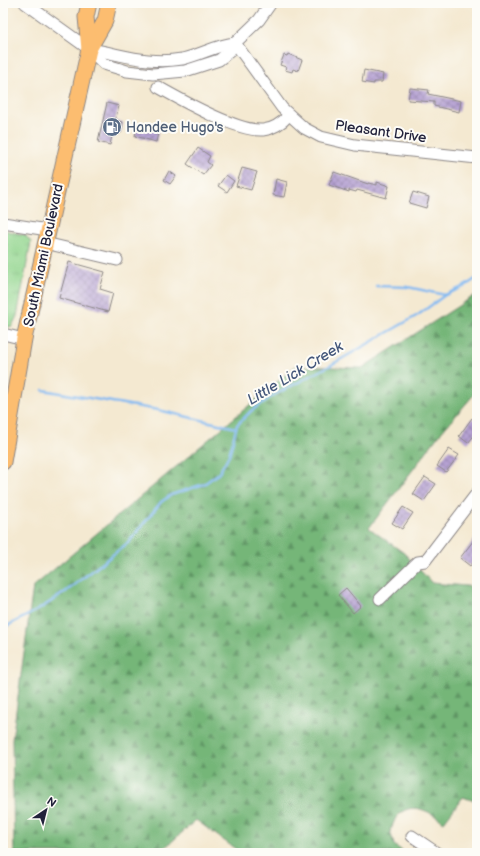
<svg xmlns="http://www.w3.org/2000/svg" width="480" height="856" viewBox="0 0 480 856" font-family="'Balsamiq Sans',sans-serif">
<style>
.grass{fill:url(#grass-tufts);stroke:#5a7c64}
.forest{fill:url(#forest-firs);stroke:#4b6c5a}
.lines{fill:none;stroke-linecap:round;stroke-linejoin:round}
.stream{stroke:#82baf2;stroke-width:2.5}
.building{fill:url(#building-cross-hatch)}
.minor-casing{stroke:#8b8686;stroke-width:13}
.highway-casing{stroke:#8b8686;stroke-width:17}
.minor{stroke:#fff;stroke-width:11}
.highway{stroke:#fcbd6f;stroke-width:15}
.labels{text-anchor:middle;stroke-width:4;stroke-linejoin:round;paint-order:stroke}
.service-label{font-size:14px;fill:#4e5e75;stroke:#fdfcf7;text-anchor:start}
.street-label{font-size:14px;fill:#22223b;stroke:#fdfcf7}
.water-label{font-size:15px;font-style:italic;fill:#44577b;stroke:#fdfcf7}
</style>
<defs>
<pattern id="grass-tufts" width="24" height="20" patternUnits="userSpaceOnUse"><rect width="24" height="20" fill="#91d58d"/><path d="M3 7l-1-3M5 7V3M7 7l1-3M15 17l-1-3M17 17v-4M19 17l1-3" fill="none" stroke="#7db77b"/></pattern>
<pattern id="forest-firs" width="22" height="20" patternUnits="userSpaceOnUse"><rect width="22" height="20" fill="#74b678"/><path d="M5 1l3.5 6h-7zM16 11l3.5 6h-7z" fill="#5f9464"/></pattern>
<pattern id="building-cross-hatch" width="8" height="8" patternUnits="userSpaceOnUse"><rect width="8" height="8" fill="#b6a2d3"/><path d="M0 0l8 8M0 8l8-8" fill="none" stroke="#9484ac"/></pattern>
</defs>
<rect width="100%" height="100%" fill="#fdfcf7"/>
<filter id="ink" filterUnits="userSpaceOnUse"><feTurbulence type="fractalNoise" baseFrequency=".025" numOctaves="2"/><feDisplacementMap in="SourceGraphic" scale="8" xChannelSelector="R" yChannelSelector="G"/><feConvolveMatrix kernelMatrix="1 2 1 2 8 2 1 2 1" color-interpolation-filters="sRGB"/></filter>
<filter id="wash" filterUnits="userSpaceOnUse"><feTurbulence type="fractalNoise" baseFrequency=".012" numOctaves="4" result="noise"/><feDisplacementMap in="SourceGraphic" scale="16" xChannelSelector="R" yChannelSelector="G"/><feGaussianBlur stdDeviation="0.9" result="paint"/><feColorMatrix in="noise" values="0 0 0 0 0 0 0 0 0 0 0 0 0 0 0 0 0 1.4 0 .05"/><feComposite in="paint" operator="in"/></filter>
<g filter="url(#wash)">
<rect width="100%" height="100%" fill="#f4e9d1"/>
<path class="grass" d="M3,230l22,5 6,7 -14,74 -5,10 -8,2z"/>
<path class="forest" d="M477,294v97l-38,44 -70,93 35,25 28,30 45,4v215l-14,-5 -19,25c-12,-9 -30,-21 -45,-8 -4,3 -6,12 -9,16l4,15 11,8h-164l-45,-33 -37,33h-145l-2,-113 21,-153 263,-221 66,2z"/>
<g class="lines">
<g class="stream">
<path d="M376,286l32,1 37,8"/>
<path d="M43,390l115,20 78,18"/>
<path d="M3,628l35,-18 26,-17 65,-51 32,-40 10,-7 33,-11 15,-11 10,-18 8,-30 14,-14 23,-16 57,-30 87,-50 27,-20 20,-9 12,-8"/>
</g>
</g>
<g id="blocks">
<g class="building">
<path d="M288,54l14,6 -4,11 -5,-2 -1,3 -7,-2 1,-3 -6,-2 4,-10 3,1z"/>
<path d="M364,70l19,4 -1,8h-8v2l-12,-2z"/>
<path d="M410,88l19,2 -1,4 33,7 -2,11 -25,-6v-4l-26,-2z"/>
<path d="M107,103l12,3 -4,15 8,1 -2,11 -8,-2 -3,14 -12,-3z"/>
<path d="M138,124l21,5 -3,13 -21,-6z"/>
<path d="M198,148l12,8 -3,6 4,3 -8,10 -16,-11z"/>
<path d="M242,168l15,4 -6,18 -15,-4z"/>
<path d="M169,171l7,5 -6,8 -6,-4z"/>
<path d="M334,172l34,12v-1l9,2v-3l12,4 -3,12 -29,-8 -1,2 -7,-2v2l-20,-7z"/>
<path d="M226,175l8,6 -7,11 -9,-6z"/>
<path d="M276,179l11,3 -3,15 -11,-2z"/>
<path d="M413,192l16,5 -3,11 -17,-5z"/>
<path d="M69,262l36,10 -5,17 13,4 -5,19 -49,-14z"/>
<path d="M472,418l5,4v10l-9,11 -9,-7z"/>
<path d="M449,449l10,6 -13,17 -9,-6z"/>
<path d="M425,477l11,7 -12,17 -11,-7z"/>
<path d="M403,507l10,6 -11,16 -10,-6z"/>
<path d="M477,536v22l-7,8 -10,-8z"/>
<path d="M346,588l15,18 -8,7 -15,-18z"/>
</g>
</g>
</g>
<g filter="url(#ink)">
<use href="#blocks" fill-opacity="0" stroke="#8b8686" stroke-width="1"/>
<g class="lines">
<g class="minor-casing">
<g id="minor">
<path d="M25,3l64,46 15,15 23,7 26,3 32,-3 34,-11 10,-8 6,-9 24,-23 12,-17"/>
<path d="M235,43l47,65 22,20 17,9 34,8 122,13"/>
<path d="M89,49c33,5 58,16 93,10 19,-4 34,-14 53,-16"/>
<path d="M158,87c23,13 79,45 105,43 10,-1 19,-7 26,-15"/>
<path d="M3,223l45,7"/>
<path d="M45,243l72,17"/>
<path d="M3,334l21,5"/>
<path d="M380,599l38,-37 7,-1 52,-68"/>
<path d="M412,836l25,17"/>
</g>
</g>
<g class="highway-casing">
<g id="highway">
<path d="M89,49l16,-28 4,-18"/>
<path d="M3,462l21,-123 65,-290 -3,-32 3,-14"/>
</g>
</g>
<use href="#minor" class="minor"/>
<use href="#highway" class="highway"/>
</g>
</g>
<defs>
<g id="fuel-disc" transform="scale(1)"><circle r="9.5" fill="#5c6f8a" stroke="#fdfcf7"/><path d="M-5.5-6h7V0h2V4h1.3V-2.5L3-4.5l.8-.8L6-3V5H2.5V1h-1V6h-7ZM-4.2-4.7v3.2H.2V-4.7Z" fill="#fff"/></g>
</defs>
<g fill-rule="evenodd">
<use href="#fuel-disc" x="112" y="127"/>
</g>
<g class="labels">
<g class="service-label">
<text x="126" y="132">Handee Hugo's</text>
</g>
<g class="street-label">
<text transform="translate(381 131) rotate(8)" y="5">Pleasant Drive</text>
<text transform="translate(43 255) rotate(-78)" y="5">South Miami Boulevard</text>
</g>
<g class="water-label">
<text transform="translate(295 373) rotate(-31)" y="5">Little Lick Creek</text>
</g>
</g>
<rect width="480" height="856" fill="none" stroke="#fdfcf7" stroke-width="16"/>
<g transform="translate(46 810) rotate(35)" stroke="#fdfcf7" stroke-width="3" paint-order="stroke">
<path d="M0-3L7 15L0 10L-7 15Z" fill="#22223b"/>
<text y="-6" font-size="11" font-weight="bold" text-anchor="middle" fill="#22223b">N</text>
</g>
</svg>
